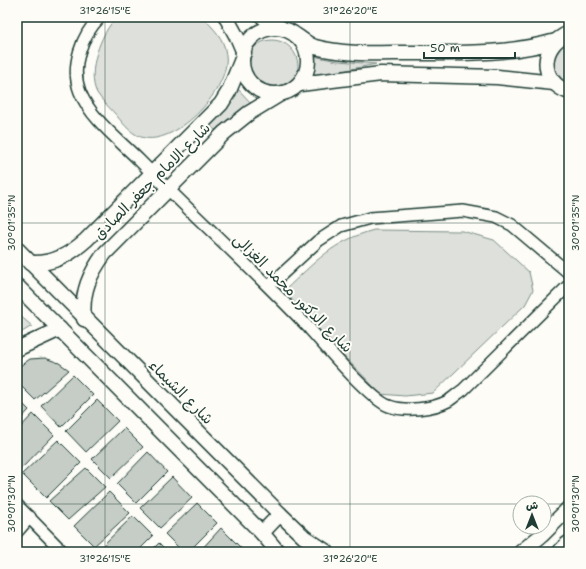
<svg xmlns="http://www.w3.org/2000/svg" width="586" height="569" viewBox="0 0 586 569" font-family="'Shantell Sans','Playpen Sans Arabic',sans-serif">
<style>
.green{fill:#dde0db;stroke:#7e8e88}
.building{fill:#c6cdc7;stroke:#1f3d34}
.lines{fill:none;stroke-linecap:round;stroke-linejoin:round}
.minor-casing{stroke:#1f3d34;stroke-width:14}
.tertiary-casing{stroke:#1f3d34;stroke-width:17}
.primary-casing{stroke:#1f3d34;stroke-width:21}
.minor{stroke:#fdfcf7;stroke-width:11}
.tertiary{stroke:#fdfcf7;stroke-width:14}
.primary{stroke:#fdfcf7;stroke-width:18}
.ticks{fill:none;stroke:#1f3d34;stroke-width:1;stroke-opacity:0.45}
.labels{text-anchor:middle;stroke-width:4;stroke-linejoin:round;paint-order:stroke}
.street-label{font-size:15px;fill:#1f3d34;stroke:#fdfcf7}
.neatline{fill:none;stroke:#1f3d34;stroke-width:1.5}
.ticks-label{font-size:10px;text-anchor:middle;fill:#1f3d34}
</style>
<rect width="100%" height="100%" fill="#fdfcf7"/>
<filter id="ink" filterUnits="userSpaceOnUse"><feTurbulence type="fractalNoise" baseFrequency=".025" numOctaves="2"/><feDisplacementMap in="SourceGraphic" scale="8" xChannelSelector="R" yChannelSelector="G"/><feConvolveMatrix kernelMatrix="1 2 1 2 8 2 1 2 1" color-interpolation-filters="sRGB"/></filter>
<g filter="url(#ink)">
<g class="green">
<path d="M117,17h86c11,13 21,20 23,38 5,33 -48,89 -81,83 -12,-2 -21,-13 -28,-22 -6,-7 -15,-15 -20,-23 -11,-21 4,-61 20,-76z"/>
<circle cx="272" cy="66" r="26"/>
<path d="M569,42v48l-19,-13 -2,-15 16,-19z"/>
<path d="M313,56l25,5 38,3 -64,13z"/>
<path d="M238,89l13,14 -36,27 -7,-6 19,-19z"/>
<path d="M374,230l88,1 32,9 35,32 4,18 -8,15 -92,88 -28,3 -25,-2c-30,-35 -71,-66 -95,-104 30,-28 48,-49 89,-60z"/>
<path d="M18,314l14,12 -15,9v-20z"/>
</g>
<g class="building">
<path d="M45,358l14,5 10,7 -34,30 -18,-18v-14l13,-9z"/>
<path d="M73,375l20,20 -32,32 -20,-21z"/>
<path d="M17,398l12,12 -12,13z"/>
<path d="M97,400l21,21 -32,31 -20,-21z"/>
<path d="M33,414l21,21 -35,36 -2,-2v-38z"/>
<path d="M124,428l19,19 -32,31 -19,-19z"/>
<path d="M58,440l23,23 -35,35 -24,-24z"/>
<path d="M148,452l19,20 -31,31 -19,-19z"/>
<path d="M86,468l19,19 -37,33 -19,-19z"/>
<path d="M172,477l20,21 -32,30 -20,-20z"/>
<path d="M109,492l21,21 -36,33 -20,-20z"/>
<path d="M197,503l20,20 -29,29h-5l-18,-18z"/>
<path d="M133,516l20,20 -16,16h-37l-2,-2z"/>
<path d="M221,528l20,20 -4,4h-38z"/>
<path d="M159,543l9,9h-18z"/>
</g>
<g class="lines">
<g class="minor-casing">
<g id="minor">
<path d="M100,17c-18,18 -30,49 -20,75 11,27 38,47 59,68 56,57 115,110 170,168 15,17 62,72 80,78 16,6 44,3 59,-5 5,-3 10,-8 15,-11l106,-105"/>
<path d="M269,286l49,-45 23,-15 29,-8 93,-7 33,6 16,8 57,48"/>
<path d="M17,505l46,47"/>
<path d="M17,532l13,-15"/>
</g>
</g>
<g class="tertiary-casing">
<g id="tertiary">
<path d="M226,17l12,22 6,14"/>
<path d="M263,17l18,11"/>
<circle cx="275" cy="61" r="33"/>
<path d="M569,33c-29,12 -31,48 0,59"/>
<path d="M297,36c6,4 12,9 18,11 31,8 63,6 95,6 51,0 96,2 146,-12"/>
<path d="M300,84l81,-10 116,3 57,6"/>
<path d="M17,249l263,265 24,23 23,15"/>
<path d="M30,263c24,1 39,-8 56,-23l135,-136 8,-13 13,-32"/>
<path d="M17,286l245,247 16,19"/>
<path d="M84,319c-3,-27 6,-46 21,-66l119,-120 25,-20 33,-20"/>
<path d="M17,349l43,-20"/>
<path d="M262,533l18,-19"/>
<path d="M521,552l21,-17 27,-27"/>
</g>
</g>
<g class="primary-casing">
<path id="primary" d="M562,552l7,-7"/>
</g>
<use href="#minor" class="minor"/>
<use href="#tertiary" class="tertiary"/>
<use href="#primary" class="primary"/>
</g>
</g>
<path class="ticks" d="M105,17v535M350,17v535M17,223h552M17,504h503M544,504h25"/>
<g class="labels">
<g class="street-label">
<text transform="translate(152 181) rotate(-45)" y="5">شارع الامام جعفر الصادق</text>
<text transform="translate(293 293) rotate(45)" y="5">شارع الدكتور محمد الغزالى</text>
<text transform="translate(181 392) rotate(45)" y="5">شارع الشيماء</text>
</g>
</g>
<rect width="586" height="569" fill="none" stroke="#fdfcf7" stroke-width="44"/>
<g transform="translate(532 515)"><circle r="19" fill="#fdfcf7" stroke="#a4b0a9"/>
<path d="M0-3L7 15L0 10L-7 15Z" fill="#1f3d34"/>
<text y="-6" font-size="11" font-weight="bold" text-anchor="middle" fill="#1f3d34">ش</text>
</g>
<path d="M424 52v6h91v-6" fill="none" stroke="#1f3d34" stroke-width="2"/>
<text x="430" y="52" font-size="12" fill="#1f3d34" stroke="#fdfcf7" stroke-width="3" paint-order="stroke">50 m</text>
<rect x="22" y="22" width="542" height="525" class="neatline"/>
<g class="ticks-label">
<text x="105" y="14">31°26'15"E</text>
<text x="350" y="14">31°26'20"E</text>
<text transform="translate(11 223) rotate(-90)" y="4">30°01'35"N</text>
<text transform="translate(575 223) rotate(-90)" y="4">30°01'35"N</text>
<text transform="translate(11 504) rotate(-90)" y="4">30°01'30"N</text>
<text transform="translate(575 504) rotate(-90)" y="4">30°01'30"N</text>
<text x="105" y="562">31°26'15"E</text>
<text x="350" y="562">31°26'20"E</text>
</g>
</svg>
